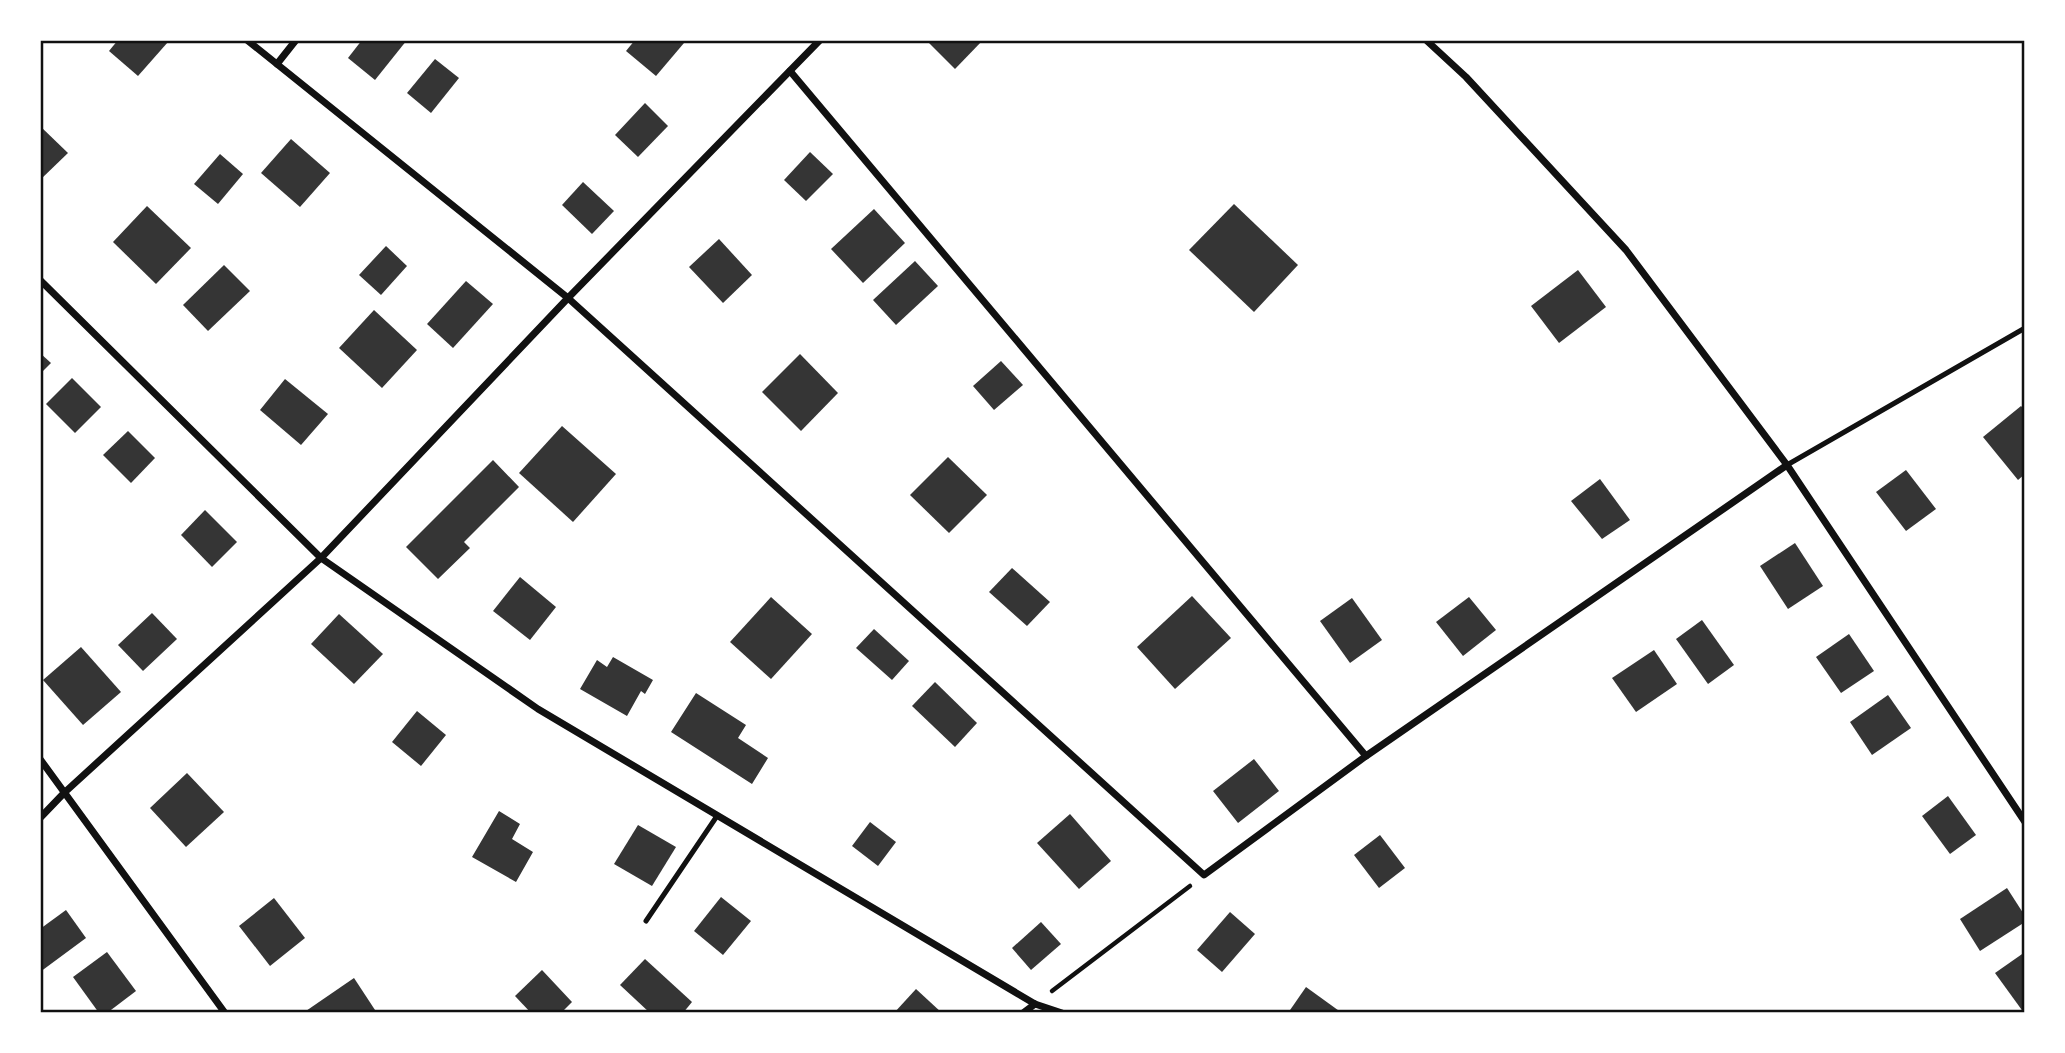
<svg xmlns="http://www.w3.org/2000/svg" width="2065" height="1053" viewBox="0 0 2065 1053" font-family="'Golos Text',sans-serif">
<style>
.building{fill:#353535}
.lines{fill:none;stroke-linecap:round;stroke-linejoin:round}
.path{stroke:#111;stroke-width:4.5}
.service{stroke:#111;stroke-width:5}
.minor{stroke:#111;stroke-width:7}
.neatline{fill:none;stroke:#111;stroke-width:2.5}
</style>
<rect width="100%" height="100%" fill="#fff"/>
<g class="building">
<path d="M118,40h49l1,2 -30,34 -29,-25z"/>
<path d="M362,40h45l-32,40 -27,-22z"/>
<path d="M635,40h46l3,3 -28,33 -30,-25z"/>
<path d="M926,40h57l-28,29z"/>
<path d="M435,59l24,19 -28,35 -24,-20z"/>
<path d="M645,103l23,23 -30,31 -23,-22z"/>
<path d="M40,126l28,27 -28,27z"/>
<path d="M291,139l39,34 -30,34 -39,-34z"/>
<path d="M810,152l23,22 -27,27 -22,-21z"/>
<path d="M220,154l23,20 -25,30 -24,-20z"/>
<path d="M583,182l31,29 -22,23 -30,-29z"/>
<path d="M1234,204l64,61 -44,47 -65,-62z"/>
<path d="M147,206l44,42 -35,36 -43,-42z"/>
<path d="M874,209l31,34 -42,40 -32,-34z"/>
<path d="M719,239l33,36 -29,28 -34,-36z"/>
<path d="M386,246l21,20 -26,29 -22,-20z"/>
<path d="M915,261l23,25 -42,39 -23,-25z"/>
<path d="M224,265l26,26 -42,40 -25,-26z"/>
<path d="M1578,270l28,37 -47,36 -28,-37z"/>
<path d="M466,281l27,23 -40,44 -26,-24z"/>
<path d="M374,310l43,40 -35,38 -43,-40z"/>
<path d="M40,353l11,10 -11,11z"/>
<path d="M800,354l38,39 -37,38 -39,-39z"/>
<path d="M1001,361l22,24 -29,25 -21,-24z"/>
<path d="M72,378l29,29 -26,26 -29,-29z"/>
<path d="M285,379l43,35 -27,31 -41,-35z"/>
<path d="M2021,406l4,4v64l-7,6 -35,-43z"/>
<path d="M562,426l54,48 -43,48 -54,-49z"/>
<path d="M128,431l27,27 -24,25 -28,-28z"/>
<path d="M948,457l39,38 -38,38 -39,-38z"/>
<path d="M493,460l26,27 -55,55 6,6 -32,31 -32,-32z"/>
<path d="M1906,470l30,39 -30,22 -30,-39z"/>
<path d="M1600,479l30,41 -28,19 -31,-38z"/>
<path d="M205,510l32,32 -25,25 -31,-32z"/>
<path d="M1795,543l28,43 -35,23 -28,-43z"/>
<path d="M1012,568l38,34 -23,24 -38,-34z"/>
<path d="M520,577l36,30 -26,33 -37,-29z"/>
<path d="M1192,596l39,42 -56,51 -38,-42z"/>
<path d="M771,597l41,37 -41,45 -41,-37z"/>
<path d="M1469,597l27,33 -33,26 -27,-34z"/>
<path d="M1352,598l30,42 -32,23 -30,-42z"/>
<path d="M152,613l25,26 -34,32 -25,-26z"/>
<path d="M339,614l44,40 -29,30 -43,-40z"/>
<path d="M1702,620l32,45 -26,19 -32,-45z"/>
<path d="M874,629l35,32 -17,19 -36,-32z"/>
<path d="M1849,634l25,37 -33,22 -25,-36z"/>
<path d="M81,647l40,45 -38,33 -40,-45z"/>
<path d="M1654,650l23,34 -41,28 -24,-34z"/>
<path d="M613,657l40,23 -8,14 -4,-3 -14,25 -47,-27 17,-29 10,7z"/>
<path d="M935,682l42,41 -22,24 -43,-41z"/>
<path d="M696,693l50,32 -8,13 30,20 -16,26 -81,-52z"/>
<path d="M1888,695l23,33 -39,27 -22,-33z"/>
<path d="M417,711l29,24 -25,31 -29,-24z"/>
<path d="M1254,759l25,32 -41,32 -25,-32z"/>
<path d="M187,773l37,39 -38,35 -36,-39z"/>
<path d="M1948,796l28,39 -26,19 -28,-38z"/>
<path d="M499,811l21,13 -8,15 21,13 -17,30 -44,-25z"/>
<path d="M1070,814l41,47 -32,28 -42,-46z"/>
<path d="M870,822l26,20 -18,24 -26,-20z"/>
<path d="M638,825l38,22 -24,39 -38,-22z"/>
<path d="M1380,835l25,33 -26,20 -25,-33z"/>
<path d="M2007,888l18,28v6l-45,29 -20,-32z"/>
<path d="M721,897l30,24 -28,34 -29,-24z"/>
<path d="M274,898l31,40 -35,28 -31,-40z"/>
<path d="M66,910l20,28 -46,34v-43z"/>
<path d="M1230,912l25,22 -33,38 -25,-22z"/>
<path d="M1041,922l20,22 -30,26 -19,-22z"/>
<path d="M107,952l29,39 -29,22h-8l-26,-36z"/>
<path d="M2025,952v61h-1l-29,-40z"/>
<path d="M645,959l47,43 -9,11h-33l-30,-28z"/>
<path d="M542,970l30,32 -11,11h-30l-16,-17z"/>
<path d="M354,978l23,35h-74z"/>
<path d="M1306,987l36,26h-54z"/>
<path d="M916,989l26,24h-48z"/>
</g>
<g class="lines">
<path class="path" d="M1052,991l138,-105"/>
<g class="service">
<path d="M1787,465l238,-137"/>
<path d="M646,921l71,-105"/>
</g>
<g class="minor">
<path d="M247,40l321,258 636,577 162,-119 421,-291"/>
<path d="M1426,40l40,37 160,173 161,215 238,357"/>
<path d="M277,64l19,-24"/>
<path d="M790,71l576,685"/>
<path d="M40,280l281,278 217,151 497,295 27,9"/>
<path d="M40,759l185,254"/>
<path d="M40,818l24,-25 257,-235 247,-260 252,-258"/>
<path d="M1023,1013l12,-9"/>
</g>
</g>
<rect width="2065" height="1053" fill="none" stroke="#ffffff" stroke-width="84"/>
<rect x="42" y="42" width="1981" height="969" class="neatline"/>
</svg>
